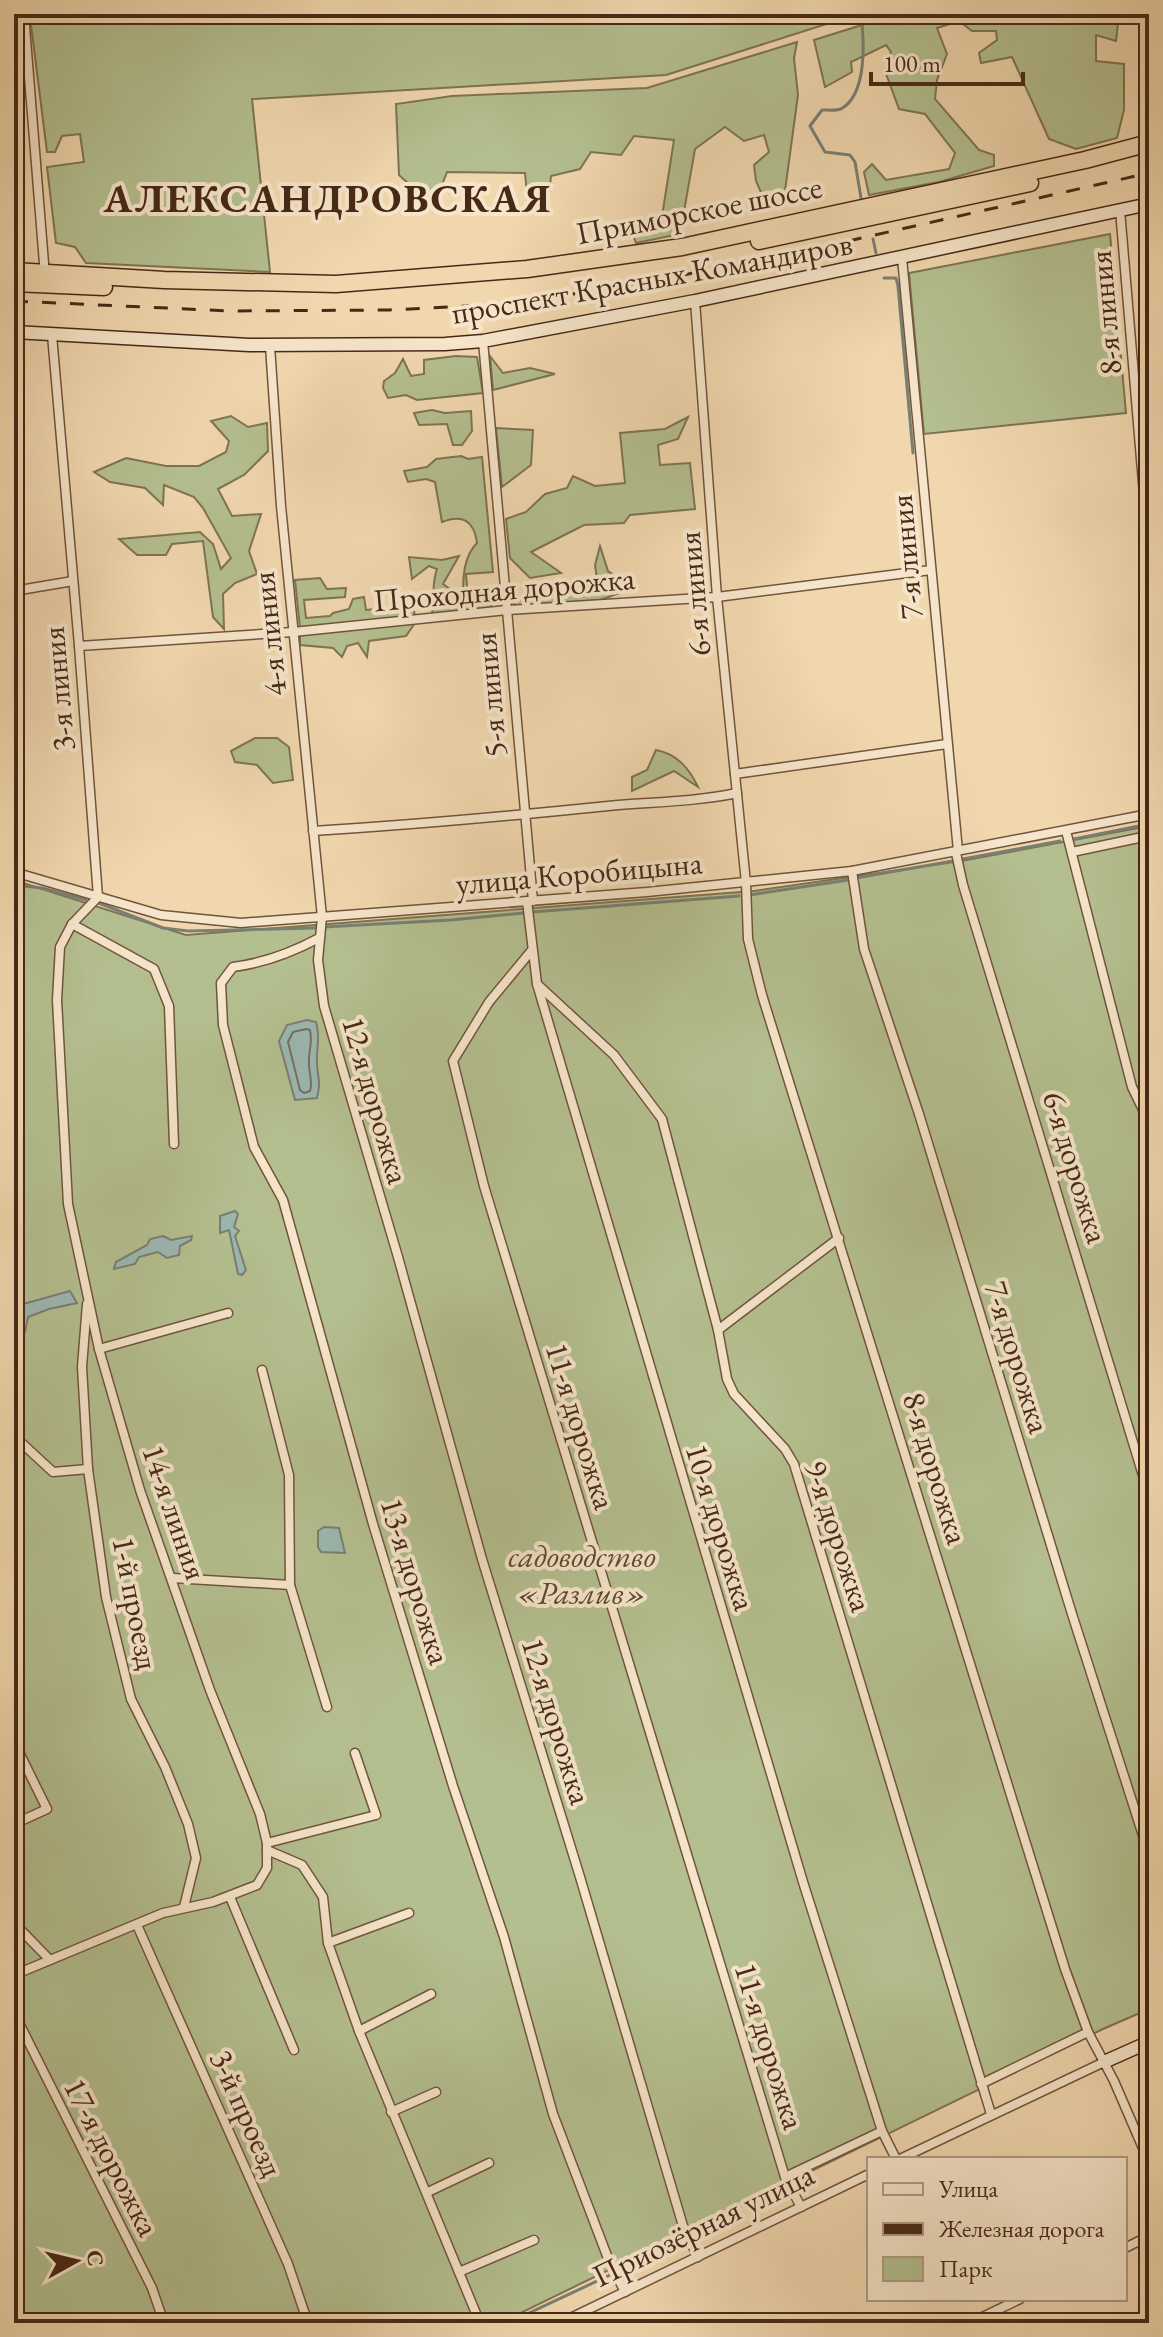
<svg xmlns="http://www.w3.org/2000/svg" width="1163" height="2337" viewBox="0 0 1163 2337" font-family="'EB Garamond',serif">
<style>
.green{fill:#b4bf8f;stroke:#7e7453;stroke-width:2}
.water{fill:#9cb8b2;stroke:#7a7f74;stroke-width:2}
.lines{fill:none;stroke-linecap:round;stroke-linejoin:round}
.shore{stroke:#727064;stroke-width:2}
.stream{stroke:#7a7f74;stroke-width:3}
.street-casing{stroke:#72543d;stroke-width:11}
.secondary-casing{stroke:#472917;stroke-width:15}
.highway-casing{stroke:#472917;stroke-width:19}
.street{stroke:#f6e5ca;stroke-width:8}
.secondary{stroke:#f6e5ca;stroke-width:12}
.highway{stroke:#f1d7ae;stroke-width:16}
.rail{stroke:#472917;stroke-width:3;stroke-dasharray:14 14;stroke-linecap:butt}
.labels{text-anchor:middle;stroke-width:8;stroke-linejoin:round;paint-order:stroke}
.street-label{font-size:32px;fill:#472917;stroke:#f6e5ca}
.park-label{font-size:32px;font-style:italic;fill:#5d472f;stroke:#f6e5ca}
.district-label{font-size:40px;font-weight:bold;letter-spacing:2px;fill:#472917;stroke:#f6e5ca}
</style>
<rect width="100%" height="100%" fill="#f1d7ae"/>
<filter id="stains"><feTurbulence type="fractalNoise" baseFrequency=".0025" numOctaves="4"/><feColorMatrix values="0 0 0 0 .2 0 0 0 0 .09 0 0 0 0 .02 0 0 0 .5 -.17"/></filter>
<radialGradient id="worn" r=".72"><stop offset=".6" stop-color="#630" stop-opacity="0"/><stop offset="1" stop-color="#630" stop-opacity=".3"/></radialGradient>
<g class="green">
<path d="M52,14h806l-192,61 -414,24 18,173 -184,-9 -11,-16 -19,-4 -9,-76 37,-5 -4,-28 -18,2 -7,16h-8l-17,-135z"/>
<path d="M889,14h230l-3,27 -20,-6v26l28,3v46l-7,28 -41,11 -27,-10 -37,-82 -31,6 -2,-10 18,-13 -1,-9h-24l-13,-10 -22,7 10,26 -10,26 -2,19 44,51 15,5v11l-55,16 -70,13 -5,-23 8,-8 14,16 63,-11 6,-16 -30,-39 -26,-5 -14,-38 6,-19 -5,-7 -35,17 1,10 -27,15 -11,-47 67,-21z"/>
<path d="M797,42l-3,16 4,37 -14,103 -17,8 -11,-25 -2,-16 15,-13 -5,-17 -20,6 -19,-14 -30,22 -15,85 -44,9 -4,-11 29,-9 13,-83 -40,-4 -13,19 -30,-3 -11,17 -29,7 -3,27 -20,2 -3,-32 -78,-1 -9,23 -16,1 -23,-21 -3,-71 56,-8 195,-8z"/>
<path d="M1110,234l16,179 -202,21 -15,-161z"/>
<path d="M456,356l21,1 6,36 -66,7 -11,-5 -18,3 -5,-10 1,-7 11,-8 8,-14 8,17 13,-2v-14z"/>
<path d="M490,356l13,17 27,-5 25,6 -62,16z"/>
<path d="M432,410l13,3 26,-2 1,20 -10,14h-9l-6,-21 -28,1 -5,-12z"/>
<path d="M231,416l17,11 19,-4 1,28 -24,24 -26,14 14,27 29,-2 -12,37 8,23 -22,9 -12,11 1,35 -11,-12 -10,-76 -31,3 -6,11h-29l-18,-16 81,-7 13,12 8,25 10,-11 -28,-50 -9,-11 -30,-12 -1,20 -18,-17 -35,-6 -16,-10 32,-14 40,8h33l27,-14 3,-11 -18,-20z"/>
<path d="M688,417l-10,22 -20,6 2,20 30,-2 5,46 -65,6 -6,8 -40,2 -53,27 30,21 -31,5 -20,-20 -4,-39 20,-7 19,-18 22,-6 6,-12 22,10 30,-3 -5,-50 45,-4z"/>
<path d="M496,428l37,2 -2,35 -29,22z"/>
<path d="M461,456l7,3 14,-2 11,115 -27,2 2,25 23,-1v11l-59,5c3,-16 -1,-29 5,-45l-8,-3 -17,13 -3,-22 33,3 17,-4 -16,28 14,10 6,-1c0,-17 1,-37 14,-50 -3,-23 -15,-29 -35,-21l-7,-40 -9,-3 -18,3 -4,-11 23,-4 9,-8z"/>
<path d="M600,546l8,25 26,17 -34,12 -86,6 -1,-6c41,3 44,-27 84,-21l-2,-14z"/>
<path d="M320,578l7,11 19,-1 -1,9 -41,3 2,18 24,-2 3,-3 16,-4 4,-10 11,-2 2,13 39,-4 9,5 1,5 -115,12 -5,-48z"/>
<path d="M415,623l-9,13 -37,5 -2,16 -9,-14 -11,3 -5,11 -9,-9 -33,-3v-10z"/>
<path d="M255,738h22l12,9 4,33 -20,3 -16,-18 -22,-3 -4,-11z"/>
<path d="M656,750c21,4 33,18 42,37l-24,-16 -42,20v-14l15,-7z"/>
<path d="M1149,826v1183l-46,20 -603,294h-486v-1443l172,55 568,-44 207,-30z"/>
</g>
<g class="water">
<path d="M307,1020l9,2c5,18 0,25 1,42 1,16 4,16 0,34l-22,2 -16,-59 8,-16z"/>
<path d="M235,1211l3,3 -4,13 5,4 -4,5 11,34 -4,5 -4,-1 -9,-44 -9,3v-17z"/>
<path d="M163,1236l8,4 21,-4 -1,4 -11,6 -1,9 -12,3 -9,-6 -19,5 -4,7 -21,5 2,-7 31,-17 3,-6z"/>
<path d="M70,1291l7,12 -28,6 -21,8 -3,15 -5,-2 3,-26z"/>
<path d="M324,1527l15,1 6,25 -24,-1 -3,-5v-16z"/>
</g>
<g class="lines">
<path class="shore" d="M306,1029l4,1c3,13 -2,22 -1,34 0,11 4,16 1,27l-6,2 -4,-3 -12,-48 5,-10z"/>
<g class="stream">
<path d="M861,198l-6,-36 -5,-7 -25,-3 -15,-26 12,-16c6,0 13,1 19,-1 27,-15 23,-70 20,-95"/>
<path d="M873,239l3,14"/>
<path d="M884,278h12l2,8 15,167"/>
<path d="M1074,839l75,-15"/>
<path d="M963,859l97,-18"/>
<path d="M856,878l97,-17"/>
<path d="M14,885l28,3 44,12"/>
<path d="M749,895l99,-15"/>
<path d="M96,902l67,26 25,3 127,-3"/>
<path d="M532,912l207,-16"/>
<path d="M324,927l127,-7 73,-7"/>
<path d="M508,2323l104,-49"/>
</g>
<g class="street-casing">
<g id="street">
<path d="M24,14l21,262"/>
<path d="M1120,210l29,344"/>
<path d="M902,258l56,593"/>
<path d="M695,301l22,296 29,286 2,56 14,56 303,974 23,63 26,49 35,81"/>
<path d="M483,341l50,560"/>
<path d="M270,346l11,160 41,411 -4,43 6,46 74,251 84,302 98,318 103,349 15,31"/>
<path d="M14,591l59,-10"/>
<path d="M79,646l214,-14 214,-22 210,-13 214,-27"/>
<path d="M735,774l212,-30"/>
<path d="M313,831c99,-6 197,-15 295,-25 43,-4 86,-4 129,-13"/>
<path d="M1066,831l66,256 17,35"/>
<path d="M1072,852l71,-15 6,5"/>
<path d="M956,853l7,32 186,610"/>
<path d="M852,871l12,78 55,165 153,500 77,240"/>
<path d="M14,872l147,43 80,8 406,-31 205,-21 297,-57"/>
<path d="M527,901l10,83 266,898 79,249 14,28"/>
<path d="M72,924l82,45 15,37 5,138"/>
<path d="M319,938c-28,15 -54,25 -86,29l-12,16 2,42 31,122 29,53 90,324 80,262 51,151 49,177 56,147 16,31"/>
<path d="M532,950l-43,52 -36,59 31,125 301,991 16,30"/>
<path d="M537,984l77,71 48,64 56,211 9,49 7,15 51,55 9,15 197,650"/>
<path d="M87,1304l-5,63 6,102 18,128 25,102 34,68 23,57 8,34 -12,49"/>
<path d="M718,1330l121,-92"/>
<path d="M99,1349l129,-36"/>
<path d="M262,1370l27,105 1,110 37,122"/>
<path d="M14,1436l39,36 35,-3"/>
<path d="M172,1578l118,7"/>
<path d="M14,1742l33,67 -33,15"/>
<path d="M267,1843l109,-28 -21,-62"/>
<path d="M267,1850l35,15 21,32 5,46 31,88 121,292"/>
<path d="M230,1897l64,153"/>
<path d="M14,1923l35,36"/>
<path d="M137,1925l151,339 20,59"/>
<path d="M328,1943l81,-30"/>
<path d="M14,1975l149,-62 50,-11 44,-17 10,-17v-25l-7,-29 -50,-124 -70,-200 -41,-141 -31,-145 -11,-204 3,-53 12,-23 26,-27 -19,-251 -27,-311"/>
<path d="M14,2013l138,275 12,35"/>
<path d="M359,2031l72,-37"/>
<path d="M981,2084l107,-52"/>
<path d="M391,2112l45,-20"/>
<path d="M900,2159l204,-97"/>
<path d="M785,2177l97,-46"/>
<path d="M428,2192l61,-29"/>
<path d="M1125,2248l24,-12"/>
<path d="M459,2272l75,-32"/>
<path d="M560,2323l309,-149"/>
<path d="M970,2323l50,-24"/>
</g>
</g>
<g class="secondary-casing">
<g id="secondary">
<path d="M14,332l235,13 196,-1 38,-3 212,-40 454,-97"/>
<path d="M1104,2062l45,-20"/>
</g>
</g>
<g class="highway-casing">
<g id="highway">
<path d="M759,241l271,-58"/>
<path d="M14,271l150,9 172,4 191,-15 155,-22 403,-87 64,-17"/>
<path d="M14,283l90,4"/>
</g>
</g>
<use href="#street" class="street"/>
<use href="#secondary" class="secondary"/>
<use href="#highway" class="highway"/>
<path class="rail" d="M14,301l216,10 159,-1 120,-6 139,-22 174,-35 327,-74"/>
</g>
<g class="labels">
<g class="street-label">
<text transform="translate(699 210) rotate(-11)" y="11">Приморское шоссе</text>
<text transform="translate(652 278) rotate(-10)" y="11">проспект Красных Командиров</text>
<text transform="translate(1105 313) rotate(-95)" y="11">8-я линия</text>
<text transform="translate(906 557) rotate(-95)" y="11">7-я линия</text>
<text transform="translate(504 589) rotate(-5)" y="11">Проходная дорожка</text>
<text transform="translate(694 594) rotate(-95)" y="11">6-я линия</text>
<text transform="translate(269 634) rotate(-96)" y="11">4-я линия</text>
<text transform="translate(58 689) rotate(-95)" y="11">3-я линия</text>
<text transform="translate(490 695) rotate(-95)" y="11">5-я линия</text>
<text transform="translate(579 873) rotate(-5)" y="11">улица Коробицына</text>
<text transform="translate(376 1100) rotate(74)" y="11">12-я дорожка</text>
<text transform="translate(1076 1167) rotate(73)" y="11">6-я дорожка</text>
<text transform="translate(1018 1357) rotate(73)" y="11">7-я дорожка</text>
<text transform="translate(581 1426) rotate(73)" y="11">11-я дорожка</text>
<text transform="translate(936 1468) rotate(73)" y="11">8-я дорожка</text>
<text transform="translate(175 1512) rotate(71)" y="11">14-я линия</text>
<text transform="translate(721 1527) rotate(73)" y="11">10-я дорожка</text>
<text transform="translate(839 1536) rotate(72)" y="11">9-я дорожка</text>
<text transform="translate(416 1581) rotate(73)" y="11">13-я дорожка</text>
<text transform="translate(136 1603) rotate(79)" y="11">1-й проезд</text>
<text transform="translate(557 1721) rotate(73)" y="11">12-я дорожка</text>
<text transform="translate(770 2046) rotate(73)" y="11">11-я дорожка</text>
<text transform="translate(247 2113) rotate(66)" y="11">3-й проезд</text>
<text transform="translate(112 2157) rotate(63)" y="11">17-я дорожка</text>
<text transform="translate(703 2225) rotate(-26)" y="11">Приозёрная улица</text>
</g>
<g class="park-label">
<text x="582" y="1567">садоводство<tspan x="582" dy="37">«Разлив»</tspan></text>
</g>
<g class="district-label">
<text x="328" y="212">АЛЕКСАНДРОВСКАЯ</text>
</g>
</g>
<rect width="1163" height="2337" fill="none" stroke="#f1d7ae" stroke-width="48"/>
<rect x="16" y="16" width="1131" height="2305" fill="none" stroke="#472917" stroke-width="4"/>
<rect x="24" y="24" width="1115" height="2289" fill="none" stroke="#472917" stroke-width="2"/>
<rect x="867" y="2157" width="260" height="144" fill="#f6e5ca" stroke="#b09a82" stroke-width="2"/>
<rect x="883" y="2183" width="40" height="12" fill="#f6e5ca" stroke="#b09a82" stroke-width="2"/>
<text x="939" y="2197" font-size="24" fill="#472917">Улица</text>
<rect x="883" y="2223" width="40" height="12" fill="#472917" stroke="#b09a82" stroke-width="2"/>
<text x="939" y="2237" font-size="24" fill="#472917">Железная дорога</text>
<rect x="883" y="2257" width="40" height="24" fill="#b4bf8f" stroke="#b09a82" stroke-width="2"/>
<text x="939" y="2277" font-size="24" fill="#472917">Парк</text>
<g transform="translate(76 2261) rotate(82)" stroke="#f6e5ca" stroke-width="6" paint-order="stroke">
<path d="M0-6L14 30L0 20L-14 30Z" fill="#472917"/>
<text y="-12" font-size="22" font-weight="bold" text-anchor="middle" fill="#472917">С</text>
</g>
<path d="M871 72v12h152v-12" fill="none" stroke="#472917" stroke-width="4"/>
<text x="883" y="72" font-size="24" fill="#472917" stroke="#f6e5ca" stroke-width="6" paint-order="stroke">100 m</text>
<rect width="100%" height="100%" filter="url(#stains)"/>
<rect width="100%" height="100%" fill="url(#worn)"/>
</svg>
